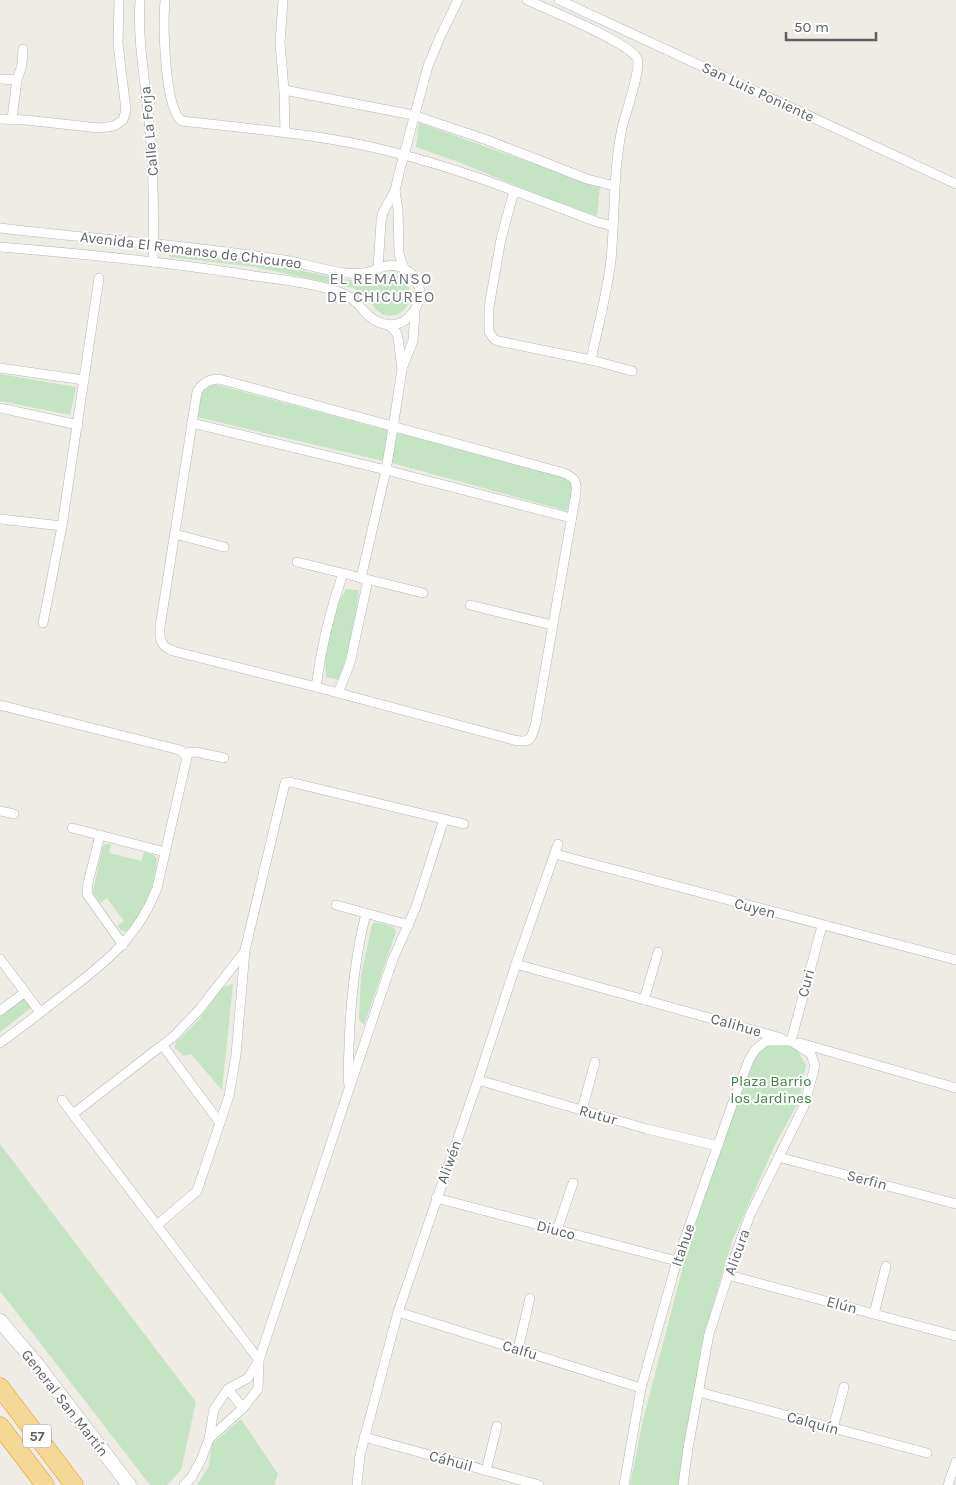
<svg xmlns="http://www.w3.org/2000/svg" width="956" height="1485" viewBox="0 0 956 1485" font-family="Karla,sans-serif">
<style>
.green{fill:#c5e4c3}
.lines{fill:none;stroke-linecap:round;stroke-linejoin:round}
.street-casing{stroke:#b2b5b9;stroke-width:10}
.secondary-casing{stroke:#b1b4b9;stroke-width:15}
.highway-casing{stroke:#e29611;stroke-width:19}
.street{stroke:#fff;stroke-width:9}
.secondary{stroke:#fff;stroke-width:14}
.highway{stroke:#f5d895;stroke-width:18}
.labels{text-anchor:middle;stroke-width:4;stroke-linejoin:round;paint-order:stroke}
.shield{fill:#fff;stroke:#8e9092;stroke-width:1}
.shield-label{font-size:14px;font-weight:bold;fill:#5d6064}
.street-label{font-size:15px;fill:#5d6064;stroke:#fff}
.park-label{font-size:15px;fill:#3c843c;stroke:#fff}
.neighbourhood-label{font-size:16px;letter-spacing:1px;fill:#6e7276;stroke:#fff}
</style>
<rect width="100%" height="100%" fill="#eeece5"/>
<g class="green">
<path d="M419,123l181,64 -3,29 -29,-9 -107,-44 -45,-16z"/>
<path d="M171,253l88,10 102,19c12,0 22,-9 33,-7 27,5 17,47 -9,40 -10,-3 -13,-12 -19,-18 -4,-4 -9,-6 -13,-9l-98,-21 -85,-10 -1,-2z"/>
<path d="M0,374l76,13 -6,28 -70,-14z"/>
<path d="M214,384l349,93 9,5v10l-5,19 -175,-48 -195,-46c2,-13 2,-29 17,-33z"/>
<path d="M346,589l13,1c-4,30 -10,61 -20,90l-13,-3 -1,-20 7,-41z"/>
<path d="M105,844h6l-2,9 33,8 2,-9 10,3 3,4c-2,26 -13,54 -31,72h-4l-5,-5 7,-5 -17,-23 -7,5 -7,-11 9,-43z"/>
<path d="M375,922l19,5 2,5 -32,93 -5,-5 2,-45 11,-50z"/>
<path d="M233,984l-11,106 -31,-36 -7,2 -9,-8 1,-6 21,-20 26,-35z"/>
<path d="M24,998l7,10 -31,24v-16z"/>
<path d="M774,1042l22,6 10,17 -7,36 -23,42 -44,98 -29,98 -25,146h-48l13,-65 62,-238 44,-122 15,-14z"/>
<path d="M0,1144l196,258 -15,68 -14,15h-17l-150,-194z"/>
<path d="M241,1419l37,55 -4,11h-77l12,-19 3,-22z"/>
</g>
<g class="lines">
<g class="street-casing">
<g id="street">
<path d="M140,0c-3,45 7,88 10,133 4,43 4,86 3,129"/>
<path d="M165,0c-2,23 -1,109 17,121 68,8 139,13 206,30 71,17 140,45 209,71l16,4"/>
<path d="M283,0l-3,43 4,47 1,43"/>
<path d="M527,0c20,9 101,42 110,58 5,9 -12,57 -15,70 -9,43 -7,88 -11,132 -4,34 -13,66 -20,100"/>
<path d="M559,0l397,184"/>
<path d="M0,79l17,1 -5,39"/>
<path d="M17,80l5,-15 1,-16"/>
<path d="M284,90l129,25 74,25 100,39 28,7"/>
<path d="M0,119l26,1 73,8 15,-2 9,-6 3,-10 -8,-66 1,-44"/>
<path d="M514,191l-13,48 -12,68v25l5,7 4,2 93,19 41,11"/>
<path d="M0,228c97,12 194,17 290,33 24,5 65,20 87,8 9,-4 17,-5 26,-1 41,20 -2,86 -40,42 -6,-8 -12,-13 -21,-17 -27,-10 -59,-13 -88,-17 -84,-14 -169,-22 -254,-29"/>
<path d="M378,268l3,-46 2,-10 12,-21"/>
<path d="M404,269l-5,-15 -1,-44 -3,-19 4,-18 29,-107 12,-29 18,-37"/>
<path d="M403,366l10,-25 2,-29"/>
<path d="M0,368l84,12"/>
<path d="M219,379l345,94c11,5 13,8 12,20l-40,229c-4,15 -4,22 -22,18l-198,-53 -143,-36c-12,-5 -14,-11 -13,-24l37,-235c5,-9 12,-13 22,-13z"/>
<path d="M0,408l78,17"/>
<path d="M192,423l194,47 185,48"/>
<path d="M0,519l62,7"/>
<path d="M175,534l49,13"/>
<path d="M297,562l126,31"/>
<path d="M361,578l25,-108 7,-42 9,-59 -4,-32 -2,-5 -7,-7"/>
<path d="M470,605l82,20"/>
<path d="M43,623l19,-97 37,-248"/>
<path d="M316,687c5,-40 14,-76 27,-114"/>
<path d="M338,693l12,-30 18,-83"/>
<path d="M0,705l180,45 7,7 -30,131c-18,48 -51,74 -90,104 -22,17 -44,34 -67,51"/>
<path d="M185,753l11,-1 28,6"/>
<path d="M0,811l14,3"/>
<path d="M72,828l93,24"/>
<path d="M100,835l-12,48 -1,11 36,51"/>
<path d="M555,854l401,106"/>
<path d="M336,905l73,20"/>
<path d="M0,959l40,53"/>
<path d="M516,964l265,74"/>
<path d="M644,1000l14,-48"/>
<path d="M0,1011l25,-19"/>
<path d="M791,1041l31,-115"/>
<path d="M800,1043l156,45"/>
<path d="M163,1046l57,77"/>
<path d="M478,1080l169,49 71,17"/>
<path d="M348,1082c1,-57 4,-114 18,-169"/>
<path d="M62,1100l197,260 -1,29 -15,19 -34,31"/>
<path d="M582,1110l13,-48"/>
<path d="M73,1114l101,-78 25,-26 46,-59"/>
<path d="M778,1157l178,47"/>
<path d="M436,1198l241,63"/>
<path d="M157,1225l40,-34 32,-95 7,-41 9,-105 40,-167 5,-1 174,42"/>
<path d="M557,1230l16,-47"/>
<path d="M728,1275l228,61"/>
<path d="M398,1312l243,76"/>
<path d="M874,1314l12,-48"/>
<path d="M518,1349l12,-51"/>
<path d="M228,1389l15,19"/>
<path d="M699,1392l228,61"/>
<path d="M833,1428l11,-41"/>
<path d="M364,1437l175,48"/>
<path d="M486,1471l11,-45"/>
<path d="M184,1485l7,-7 10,-18 8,-21 5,-30 14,-20 20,-11 11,-18 89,-268 45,-133 23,-52 28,-88"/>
<path d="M357,1485l3,-30 38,-143 80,-232 38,-116 42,-120"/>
<path d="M624,1485l17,-97 36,-127 60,-170 12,-31 6,-10 11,-9h25"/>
<path d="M683,1485l5,-37 21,-114 19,-59 22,-60 54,-109 11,-40 -4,-12 -20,-13"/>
<path d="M948,1485l8,-23"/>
</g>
</g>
<g class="secondary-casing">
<path id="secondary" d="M0,1321l35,41 94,123"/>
</g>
<g class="highway-casing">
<g id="highway">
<path d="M0,1387l74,98"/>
<path d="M0,1426l45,59"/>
</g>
</g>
<use href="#street" class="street"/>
<use href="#secondary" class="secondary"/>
<use href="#highway" class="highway"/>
</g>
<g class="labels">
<rect class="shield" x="23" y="1424.5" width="28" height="23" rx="4"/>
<g class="shield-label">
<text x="37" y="1441">57</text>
</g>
<g class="street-label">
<text transform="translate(758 92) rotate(25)" y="5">San Luis Poniente</text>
<text transform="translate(149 131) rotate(-95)" y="5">Calle La Forja</text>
<text transform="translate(191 250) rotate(7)" y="5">Avenida El Remanso de Chicureo</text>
<text transform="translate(755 908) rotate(15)" y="5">Cuyen</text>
<text transform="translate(806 983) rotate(-75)" y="5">Curi</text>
<text transform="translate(736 1025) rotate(16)" y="5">Calihue</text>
<text transform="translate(598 1115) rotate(16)" y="5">Rutur</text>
<text transform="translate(449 1162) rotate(-70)" y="5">Aliwén</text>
<text transform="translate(867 1180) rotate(15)" y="5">Serfin</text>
<text transform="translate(556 1230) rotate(15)" y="5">Diuco</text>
<text transform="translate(683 1245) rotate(-71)" y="5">Itahue</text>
<text transform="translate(737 1252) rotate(-70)" y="5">Alicura</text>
<text transform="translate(842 1305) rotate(15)" y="5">Elún</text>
<text transform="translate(520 1350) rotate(17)" y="5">Calfu</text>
<text transform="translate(65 1403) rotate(52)" y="5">General San Martín</text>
<text transform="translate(813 1423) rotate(15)" y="5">Calquín</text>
<text transform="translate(451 1461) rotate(15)" y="5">Cáhuil</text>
</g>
<g class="park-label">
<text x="771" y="1086">Plaza Barrio<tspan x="771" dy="17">los Jardines</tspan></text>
</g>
<g class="neighbourhood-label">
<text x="381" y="284">EL REMANSO<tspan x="381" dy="18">DE CHICUREO</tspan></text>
</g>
</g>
<path d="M786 32v8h90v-8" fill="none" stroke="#5d6064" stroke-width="2.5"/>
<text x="794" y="32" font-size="15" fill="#5d6064" stroke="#ffffff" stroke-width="4" paint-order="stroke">50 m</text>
</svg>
